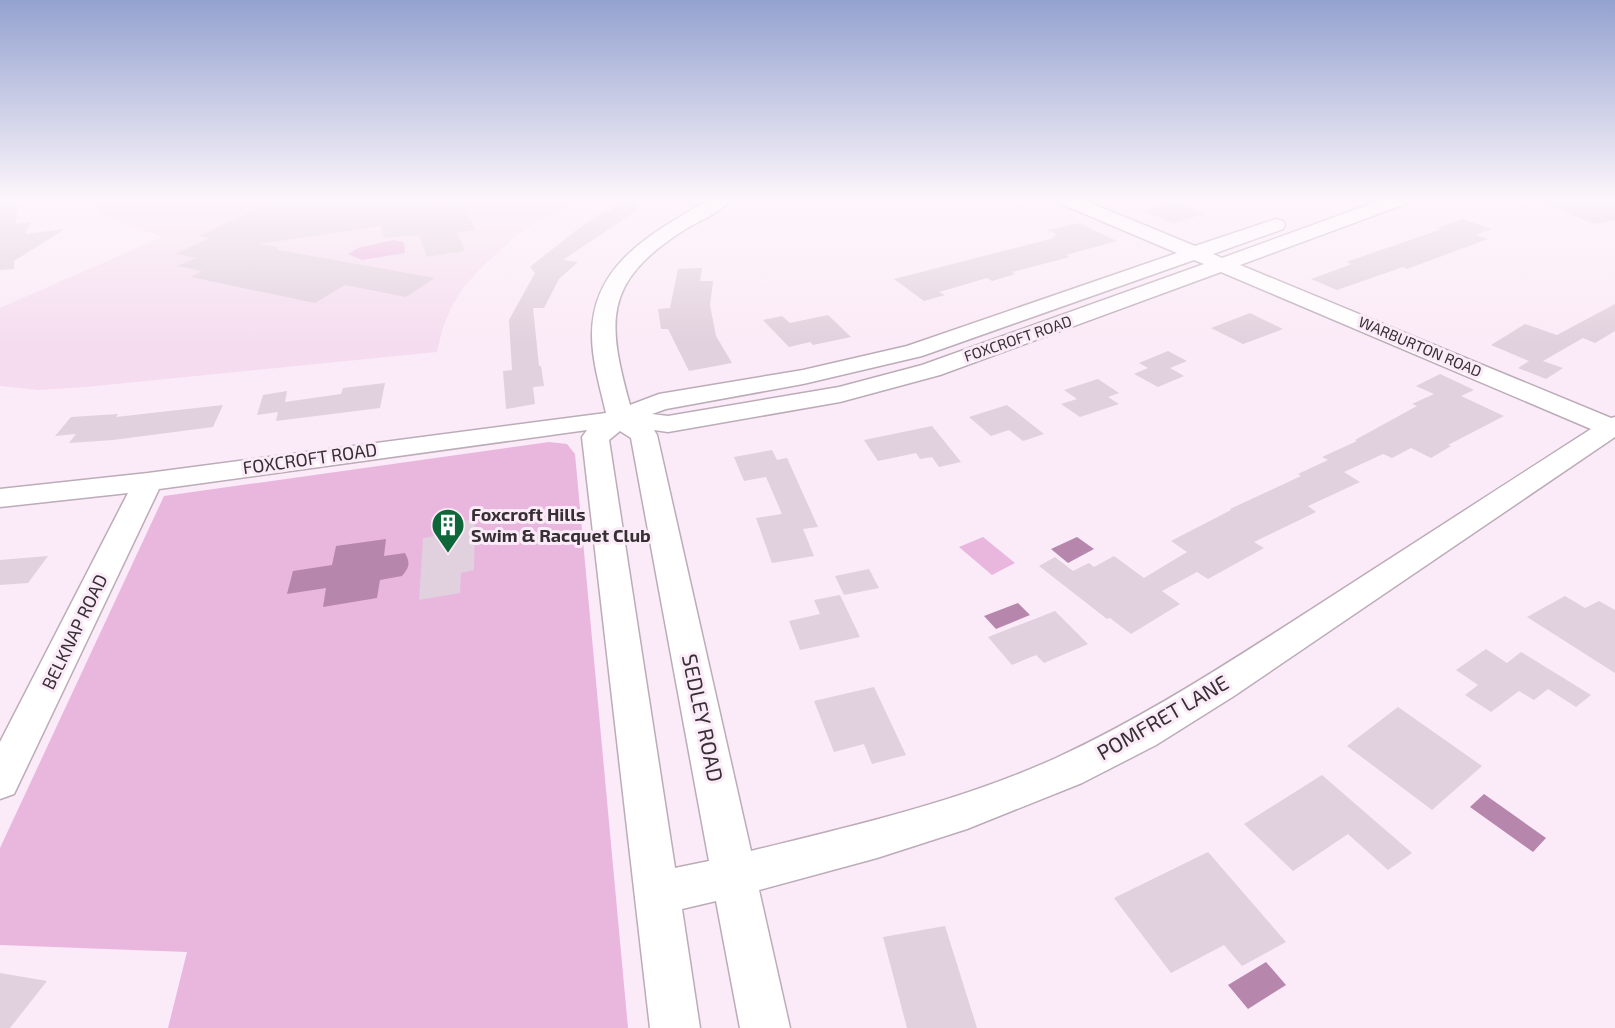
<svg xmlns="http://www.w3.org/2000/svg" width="1615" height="1028" viewBox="0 0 1615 1028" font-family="'Exo 2',sans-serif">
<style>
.built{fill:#f5ddef}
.green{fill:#e9b7de}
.water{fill:#b686ac}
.building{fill:#e1d0dd}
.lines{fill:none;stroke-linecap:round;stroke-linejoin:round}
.minor-casing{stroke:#bcacb8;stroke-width:3}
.minor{fill:#fff;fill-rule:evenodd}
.labels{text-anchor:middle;stroke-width:6;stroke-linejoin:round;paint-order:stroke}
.far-street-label{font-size:15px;fill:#362f34;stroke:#fbeaf7}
.street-label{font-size:18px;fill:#362f34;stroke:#fbeaf7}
.poi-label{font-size:18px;font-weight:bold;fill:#362f34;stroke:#fbeaf7;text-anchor:start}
.near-street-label{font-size:21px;fill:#362f34;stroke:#fbeaf7}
</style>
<rect width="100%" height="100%" fill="#fbeaf7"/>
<path class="built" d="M92,199h487l-59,33 -38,35 -19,21 -12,20 -9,22 -5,22 -351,35 -48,3 -38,-4v-78l162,-71 -53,-19 -10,-6 -5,-6z"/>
<g class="green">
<path d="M393,240l11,2 1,11 -43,7 -14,-6 10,-6z"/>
<path d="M549,442l18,2 8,10 53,574h-460l19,-76 -187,-7v-97l164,-352z"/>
<path d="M983,537l32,26 -23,12 -33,-28z"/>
</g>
<g class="water">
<path d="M1077,537l17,12 -26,14 -17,-14z"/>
<path d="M386,539l-2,17 21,-3c6,11 4,14 -3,23l-22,4 -3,18 -54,9 3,-19 -39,6 6,-23 39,-6 4,-19z"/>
<path d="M1018,603l12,12 -34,14 -12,-13z"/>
<path d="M1484,794l62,44 -13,14 -63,-45z"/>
<path d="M1266,962l20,23 -38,24 -20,-24z"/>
</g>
<g class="building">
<path d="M0,199h18l-2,25 15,-2 -6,12 40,-5 -51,32v8l-14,1z"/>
<path d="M277,199h150l2,4 7,-1 1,3 26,-4 12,29 -18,3 8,18 -38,6 -8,-22 -35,3 -3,-12 -122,18 19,3v3l157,28 -29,19 -61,-12 -30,18 -124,-26 11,-6 -25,-5 19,-8 -21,-4 35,-16 -11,-2z"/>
<path d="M633,199l6,10 -76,51 15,2 -19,17 -15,29h-11l6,58h2l3,20 -11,1 2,17 -29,5 -3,-38 9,-1 -3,-50 26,-47 -5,-6 44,-35 23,-16z"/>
<path d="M1532,199h63l20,8v13l-21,4z"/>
<path d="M1176,202l29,12 -32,9 -29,-12z"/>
<path d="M1462,219l30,10 -16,6 12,4 -81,30 -4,-2 -66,23 -26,-11 41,-15 -6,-2 96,-33 -5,-1z"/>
<path d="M1079,223l38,18 -51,14 4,2 -58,15 3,2 -23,7 -5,-3 -48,14 6,3 -21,6 -30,-22 160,-41 -3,-1 7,-2 -10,-5z"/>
<path d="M702,268l-2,13h13l-3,24 6,31 16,27 -43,8 -21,-42h-7l-3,-20 12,-1 8,-39z"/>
<path d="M1615,304v27l-20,12 -12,-5 -40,23 20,7 -17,11 -28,-11 11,-7 -38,-16 34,-21 32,11z"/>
<path d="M1250,313l33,16 -40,15 -32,-16z"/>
<path d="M828,315l23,22 -38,8 -3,-3 -21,5 -26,-27 19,-4 8,7z"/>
<path d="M1168,351l19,10 -17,7 14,8 -26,11 -24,-13 14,-6 -9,-5z"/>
<path d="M1440,374l34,16 -13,6 43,20 -56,29 3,1 -20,12 -20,-10 -19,10 -9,-4 -39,18 16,10 -52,24 8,6 -62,30 10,6 -56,31 -11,-7 -35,19 18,13 -49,30 -21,-16 -3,1 -68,-53 16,-9 18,14 16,-8 5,4 20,-11 30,22 43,-26 -16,-11 60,-31 -1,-1 71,-33 -3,-2 30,-14 -6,-3 35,-16 -2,-1 62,-34 -5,-2 22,-10 -18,-8z"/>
<path d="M1098,379l21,14 -11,4 11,7 -39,13 -19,-13 16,-5 -13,-9z"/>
<path d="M385,383l-5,25 -104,13 2,-9 -21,3 6,-20 24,-4 -2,11 56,-8 2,-6z"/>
<path d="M223,405l-10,22 -100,13 -44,3 7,-9 -21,2 16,-19 47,-3 -2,3z"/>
<path d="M1007,405l37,29 -21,7 -14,-11 -18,6 -22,-19z"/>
<path d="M932,426l29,36 -22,5 -7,-10 -12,2 -4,-6 -38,8 -14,-21z"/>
<path d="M772,450l5,10 10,-2 31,69 -15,2 11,27 -42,7 -16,-45 26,-4 -16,-37 -22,4 -10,-24z"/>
<path d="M475,519l-1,51 -13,3 -1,20 -41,7 4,-62 18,-3v-10z"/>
<path d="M48,556l-20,27 -28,2v-25z"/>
<path d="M869,569l10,19 -35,7 -9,-19z"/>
<path d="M840,595l20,42 -60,13 -11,-29 31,-7 -6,-14z"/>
<path d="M1565,596l20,12 14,-7 16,9v63l-88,-56z"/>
<path d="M1055,611l33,33 -44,19 -8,-8 -24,10 -24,-28z"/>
<path d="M1486,649l21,14 14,-11 70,43 -15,12 -28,-18 -14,11 -15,-9 -28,21 -26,-17 13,-10 -22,-15z"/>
<path d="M874,687l32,68 -34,9 -8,-20 -30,8 -20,-51z"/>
<path d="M1398,707l84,59 -50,44 -85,-64z"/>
<path d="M1322,775l90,78 -24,17 -40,-36 -55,37 -49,-47z"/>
<path d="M1208,852l78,90 -44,24 -18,-21 -53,28 -57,-75z"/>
<path d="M945,926l32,102h-70l-24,-91z"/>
<path d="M0,973l47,8 -37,47h-10z"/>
</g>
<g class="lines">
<g class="minor-casing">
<path id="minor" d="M710,199h21c-10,14 -35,23 -50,33 -78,51 -74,90 -51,173l29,-11 144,-24 104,-24 270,-93 -118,-50 -2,-4h24l114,47 81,-27 7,2 2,4 -2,4 -70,25 9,4 162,-59h26l-2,4 -168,62 371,153 4,-1v20l-381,259 -78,49 -74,38 -115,46 -90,29 -118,32 31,138h-50l-24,-127 -34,8 18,119h-50l-68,-591 5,-7 -428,59 -145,305 -14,5v-57l128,-249 -128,14v-18l148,-16 458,-60c-6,-26 -14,-52 -14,-78 0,-73 63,-103 118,-136zM1194,260l10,4 -282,101 -83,22 -171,29 -16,-2 14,-5 137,-25 119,-28zM1221,272l370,157c-92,59 -184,119 -276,178 -84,54 -168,109 -259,151 -97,44 -203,68 -305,93l-94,-416 -3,-5 14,2 172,-30 100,-27zM620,431l11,7 78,423 -34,7 -66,-428z"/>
</g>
<use href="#minor" class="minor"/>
</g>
<linearGradient id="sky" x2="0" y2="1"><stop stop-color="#94a2d0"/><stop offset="0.58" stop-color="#fdf6fb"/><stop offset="1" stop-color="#fdf6fb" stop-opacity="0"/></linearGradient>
<rect width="1615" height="343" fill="url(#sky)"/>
<defs>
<g id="building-pin" transform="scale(1.725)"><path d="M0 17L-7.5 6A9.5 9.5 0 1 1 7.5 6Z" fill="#0e6739" stroke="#fbeaf7"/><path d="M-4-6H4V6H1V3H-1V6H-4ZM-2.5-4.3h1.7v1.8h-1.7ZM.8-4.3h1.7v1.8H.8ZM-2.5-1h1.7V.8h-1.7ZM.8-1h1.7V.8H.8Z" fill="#fff"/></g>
</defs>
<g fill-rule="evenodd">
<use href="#building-pin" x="448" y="525"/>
</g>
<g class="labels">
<g class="far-street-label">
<text transform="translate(1018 339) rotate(-19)" y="5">FOXCROFT ROAD</text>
<text transform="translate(1420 347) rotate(23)" y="5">WARBURTON ROAD</text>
</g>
<g class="street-label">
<text transform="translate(310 459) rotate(-8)" y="6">FOXCROFT ROAD</text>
<text transform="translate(75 632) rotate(-64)" y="6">BELKNAP ROAD</text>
</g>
<g class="poi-label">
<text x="471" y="521">Foxcroft Hills<tspan x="471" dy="21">Swim &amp; Racquet Club</tspan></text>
</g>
<g class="near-street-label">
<text transform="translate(702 718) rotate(78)" y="7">SEDLEY ROAD</text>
<text transform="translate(1163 718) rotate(-30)" y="7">POMFRET LANE</text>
</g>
</g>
</svg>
